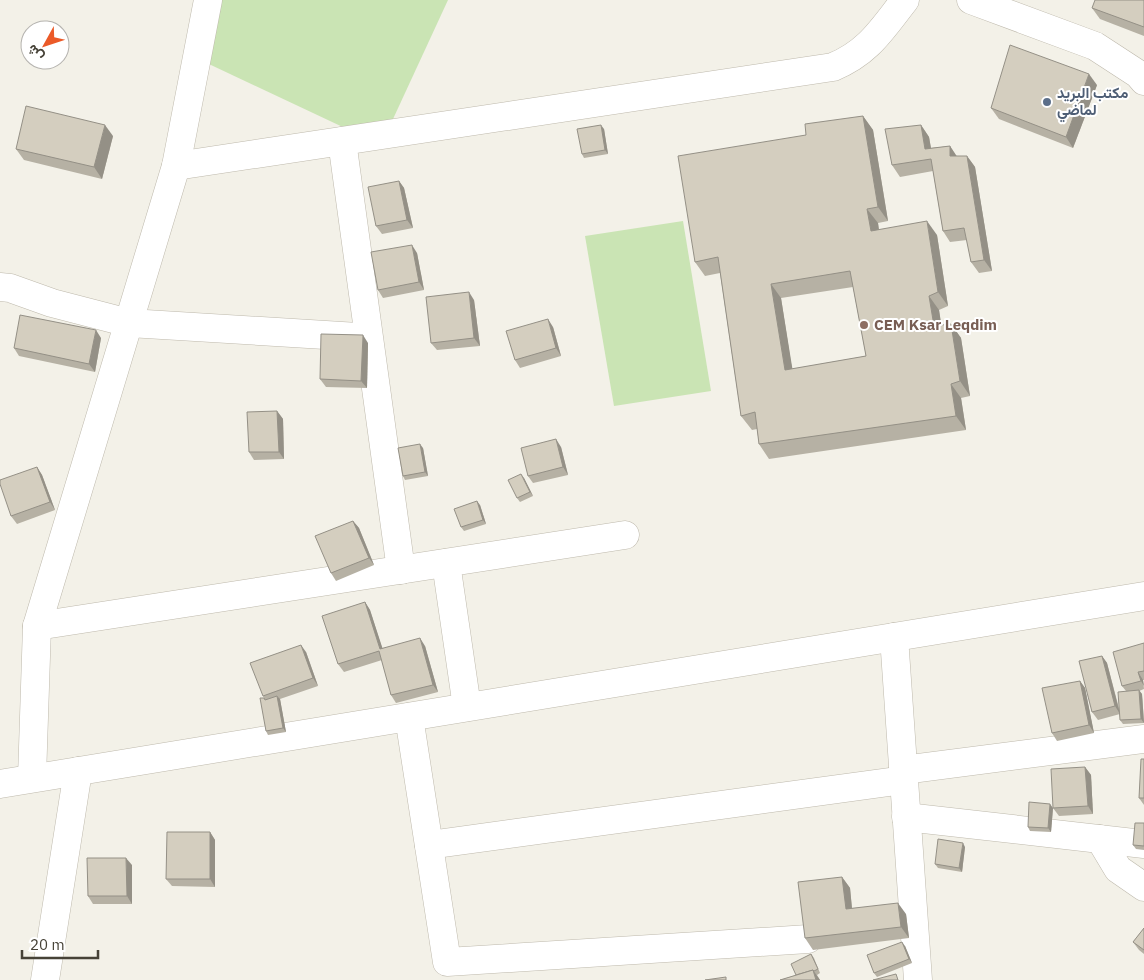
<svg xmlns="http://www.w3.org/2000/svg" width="1144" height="980" viewBox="0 0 1144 980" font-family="'IBM Plex Sans',Vazirmatn,sans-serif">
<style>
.green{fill:#cae4b4}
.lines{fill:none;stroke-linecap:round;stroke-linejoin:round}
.minor-casing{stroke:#beb9ac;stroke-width:29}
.minor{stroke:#fff;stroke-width:28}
.wall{fill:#b6b1a4;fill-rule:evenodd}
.shaded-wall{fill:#949086}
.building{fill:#d4cebf;stroke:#949086;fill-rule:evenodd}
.service-dot{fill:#5c6f8a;stroke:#fff;stroke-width:2}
.education-dot{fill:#8d6e63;stroke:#fff;stroke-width:2}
.labels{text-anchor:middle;stroke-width:4;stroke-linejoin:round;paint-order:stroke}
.service-label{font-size:15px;font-weight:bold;fill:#4e5e75;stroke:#fff;text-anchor:start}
.education-label{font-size:15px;font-weight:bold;fill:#785e54;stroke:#fff;text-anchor:start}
</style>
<rect width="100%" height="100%" fill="#f3f1e8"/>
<g class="green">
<path d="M220,0h228l-67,145 -187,-88z"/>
<path d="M683,221l28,170 -97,15 -29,-170z"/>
</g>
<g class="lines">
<g class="minor-casing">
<g id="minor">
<path d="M971,0l124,46 43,28 6,7"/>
<path d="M342,141l59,429"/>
<path d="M176,166l657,-99c36,-15 49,-38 72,-67"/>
<path d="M0,287l10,1 42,15 77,20 229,14"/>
<path d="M446,563l21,144"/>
<path d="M37,626l588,-91"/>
<path d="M894,637l24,343"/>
<path d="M409,717l38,245 361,-23"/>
<path d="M903,770l241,-31"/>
<path d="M32,778l5,-152 139,-460 32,-166"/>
<path d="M0,784l1144,-188"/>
<path d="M906,817l238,27"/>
<path d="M1100,839l18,30 26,18"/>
<path d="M429,845l475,-65"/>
<path d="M45,980l33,-209"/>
</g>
</g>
<use href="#minor" class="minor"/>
</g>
<g class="wall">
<path d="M1144,0v36l-44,-17 -8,-11z"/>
<path d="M1097,85l-24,63 -74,-29 -8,-11z"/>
<path d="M863,116l10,14 15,91 -10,2 1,7 58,5 11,71 -9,4 2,15 10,-1 10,14 9,58 -9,2 5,32 -197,29 -10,-15 -2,-15 -5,1 -11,-14 -21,-143 -15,3 -10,-14 111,-127zM853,287l13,69 -74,13 -11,-71z"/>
<path d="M921,125l8,12 2,11 19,-2 6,10h11l8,11 17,104 -13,2 -8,-11 -4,-22 -17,2 -7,-11 -10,-60 -33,6 -8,-12z"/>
<path d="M604,129l4,25 -24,4 -2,-4z"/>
<path d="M113,136l-11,43 -78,-19 -8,-11z"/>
<path d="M399,181l5,7 9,40 -31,6 -6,-8z"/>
<path d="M417,253l7,37 -41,8 -5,-8z"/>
<path d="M474,300l6,46 -43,4 -6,-7z"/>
<path d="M553,327l8,29 -41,12 -5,-8z"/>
<path d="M101,338l-6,34 -76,-16 -5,-8z"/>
<path d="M368,343l-1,45 -41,-1 -6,-8z"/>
<path d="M277,411l6,8 1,40 -30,1 -5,-8z"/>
<path d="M561,447l7,28 -35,8 -5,-7z"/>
<path d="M423,448l5,28 -23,4 -2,-4z"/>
<path d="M37,467l5,8 13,35 -38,14 -6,-8z"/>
<path d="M524,478l9,18 -13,6 -3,-4z"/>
<path d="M480,505l6,19 -22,7 -3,-4z"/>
<path d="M353,521l6,7 15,37 -38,16 -5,-8z"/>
<path d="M365,602l5,8 12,38 43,-2 13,46 -42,11 -5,-8 -9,-35 -38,12 -6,-8z"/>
<path d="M1144,643v37h-1l1,9 -5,2 3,3 2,29 -21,1 -3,-4v-6l-22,6 -6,-8 10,-56 5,7 13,49 6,-21 -4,-5z"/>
<path d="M306,652l12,34 -38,13 6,33 -18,3 -2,-4 -2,-33 -1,-2z"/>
<path d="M1080,681l5,7 9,45 -37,8 -5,-8z"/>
<path d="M1144,759v46l-5,-7z"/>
<path d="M1085,767l6,8 2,39 -34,2 -6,-8z"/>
<path d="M1053,808l-2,24 -21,-1 -2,-4z"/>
<path d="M1144,823v27l-8,-1 -3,-4z"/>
<path d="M210,832l5,8v47l-43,-1 -6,-7z"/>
<path d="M965,847l-3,25 -24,-4 -3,-4z"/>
<path d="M132,865v39h-39l-5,-8z"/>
<path d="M842,877l8,11 2,20 54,6 3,24 -96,12 -8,-12z"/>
<path d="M1144,928v26l-5,-4 -6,-8z"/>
<path d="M905,946l7,17 -35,14 -3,-4z"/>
<path d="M811,954l3,4 6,15 -3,2 3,5h-40l16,-5z"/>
</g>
<g class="shaded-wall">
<path d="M1089,74l8,11 -24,63 -7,-11z"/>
<path d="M863,116l10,14 15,91 -10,-14z"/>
<path d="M105,125l8,11 -11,43 -8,-12z"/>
<path d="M601,125l3,4 4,25 -3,-4z"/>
<path d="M921,125l8,12 4,23 -8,-11z"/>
<path d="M950,146l8,12 -8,-2z"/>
<path d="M967,156l8,11 17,104 -8,-11z"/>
<path d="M399,181l5,7 9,40 -6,-8z"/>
<path d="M867,209l11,14 3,23 -10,-15z"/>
<path d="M927,221l10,14 11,71 -10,-14z"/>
<path d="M412,245l5,8 7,37 -5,-8z"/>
<path d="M771,284l10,14 14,87 -10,-15z"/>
<path d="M469,292l5,8 6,46 -6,-8z"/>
<path d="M929,296l10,14 5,31 -10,-15z"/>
<path d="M548,319l5,8 8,29 -5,-8z"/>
<path d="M951,324l10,14 9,58 -10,-15z"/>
<path d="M96,330l5,8 -6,34 -6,-8z"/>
<path d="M363,335l5,8 -1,45 -6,-7z"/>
<path d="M951,384l10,14 5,32 -10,-14z"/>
<path d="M277,411l6,8 1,40 -5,-7z"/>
<path d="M556,439l5,8 7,28 -5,-8z"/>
<path d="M420,444l3,4 5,28 -3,-4z"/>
<path d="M37,467l5,8 13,35 -5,-8z"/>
<path d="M521,474l3,4 9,18 -3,-4z"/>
<path d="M477,501l3,4 6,19 -3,-4z"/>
<path d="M353,521l6,7 15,37 -5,-7z"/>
<path d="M365,602l5,8 15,46 -5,-7z"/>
<path d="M420,638l5,8 13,46 -5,-7z"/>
<path d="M301,645l5,7 12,34 -5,-8z"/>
<path d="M1102,656l5,7 13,51 -5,-8z"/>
<path d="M1138,672l5,8 1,6 -3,-5z"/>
<path d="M1080,681l5,7 9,45 -5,-8z"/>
<path d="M1139,690l3,4 2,29 -3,-4z"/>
<path d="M277,696l3,3 6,33 -3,-4z"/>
<path d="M1085,767l6,8 2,39 -5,-8z"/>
<path d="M1050,804l3,4 -2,24 -3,-4z"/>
<path d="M210,832l5,8v47l-5,-8z"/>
<path d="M963,843l2,4 -3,25 -3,-4z"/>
<path d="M126,858l6,7v39l-5,-8z"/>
<path d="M842,877l8,11 3,32 -7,-11z"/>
<path d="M898,903l8,11 3,24 -8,-11z"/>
<path d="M902,942l3,4 7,17 -3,-4z"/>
<path d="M813,970l7,10h-4z"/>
</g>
<g class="building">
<path d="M1095,0h49v27l-52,-19z"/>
<path d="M1010,45l79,29 -23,63 -75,-29z"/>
<path d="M26,106l79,19 -11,42 -78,-18z"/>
<path d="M863,116l15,91 -11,2 4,22 56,-10 11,71 -9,4 5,30 17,-2 9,57 -9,3 5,32 -197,28 -4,-32 -14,4 -23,-159 -23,5 -17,-106 128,-21 -1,-11zM850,271l16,85 -81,14 -14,-86z"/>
<path d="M601,125l4,25 -23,4 -5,-25z"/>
<path d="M921,125l4,24 25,-3v10h17l17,104 -13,2 -7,-34 -21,3 -12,-72 -39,6 -7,-36z"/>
<path d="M399,181l8,39 -31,6 -8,-39z"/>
<path d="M412,245l7,37 -41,8 -7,-38z"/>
<path d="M469,292l5,46 -43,5 -5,-46z"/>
<path d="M20,315l76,15 -7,34 -75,-16z"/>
<path d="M548,319l8,29 -41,12 -9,-29z"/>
<path d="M321,334l42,1 -2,46 -41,-2z"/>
<path d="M277,411l2,41h-30l-2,-40z"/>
<path d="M556,439l7,28 -35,9 -7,-28z"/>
<path d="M420,444l5,28 -22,4 -5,-28z"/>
<path d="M37,467l13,35 -39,14 -11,-32v-4z"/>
<path d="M521,474l9,18 -13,6 -9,-18z"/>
<path d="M477,501l6,19 -22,7 -7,-18z"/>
<path d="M353,521l16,37 -38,15 -16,-37z"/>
<path d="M365,602l15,47 40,-11 13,47 -42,10 -12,-44 -41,13 -16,-48z"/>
<path d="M1144,643v28l-6,1 3,9 -19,5 -9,-34z"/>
<path d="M301,645l12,33 -50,18 -13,-33z"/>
<path d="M1102,656l13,50 -23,6 -13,-51z"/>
<path d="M1080,681l9,44 -37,8 -10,-45z"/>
<path d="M1139,690l2,29 -21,1 -2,-28z"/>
<path d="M277,696l6,32 -17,3 -6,-33h4l1,2z"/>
<path d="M1141,759h3v39h-5z"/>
<path d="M1085,767l3,39 -35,2 -2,-39z"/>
<path d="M1029,802l21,2 -2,24 -20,-1z"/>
<path d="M1135,823h9v23l-11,-1z"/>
<path d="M167,832h43v47h-44z"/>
<path d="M938,839l25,4 -4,25 -24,-4z"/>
<path d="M87,858h39l1,38h-39z"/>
<path d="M842,877l4,32 52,-6 3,24 -96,11 -7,-56z"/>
<path d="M1144,928v22l-11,-8z"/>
<path d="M902,942l7,17 -35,14 -7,-18z"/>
<path d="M811,954l7,15 -4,2 -1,-1 -17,5 -5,-11z"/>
<path d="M813,970l3,10h-36z"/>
<path d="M896,974l2,6h-25z"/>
<path d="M726,977v3h-21z"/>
</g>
<circle class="service-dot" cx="1047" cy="102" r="5"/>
<circle class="education-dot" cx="864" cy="325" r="5"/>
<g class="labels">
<g class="service-label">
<text x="1057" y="98">مكتب البريد<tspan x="1057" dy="17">لماضي</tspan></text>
</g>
<g class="education-label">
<text x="874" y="330">CEM Ksar Leqdim</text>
</g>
</g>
<g transform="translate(45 45) rotate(230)"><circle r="24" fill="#ffffff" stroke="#b5b3af"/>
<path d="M0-4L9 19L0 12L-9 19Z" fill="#eb5a28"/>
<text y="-8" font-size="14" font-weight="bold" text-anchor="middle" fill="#464237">ش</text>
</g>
<path d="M22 950v8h76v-8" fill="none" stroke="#464237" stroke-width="2.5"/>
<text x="30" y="950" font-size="15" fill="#464237" stroke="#ffffff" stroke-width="4" paint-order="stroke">20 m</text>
</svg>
